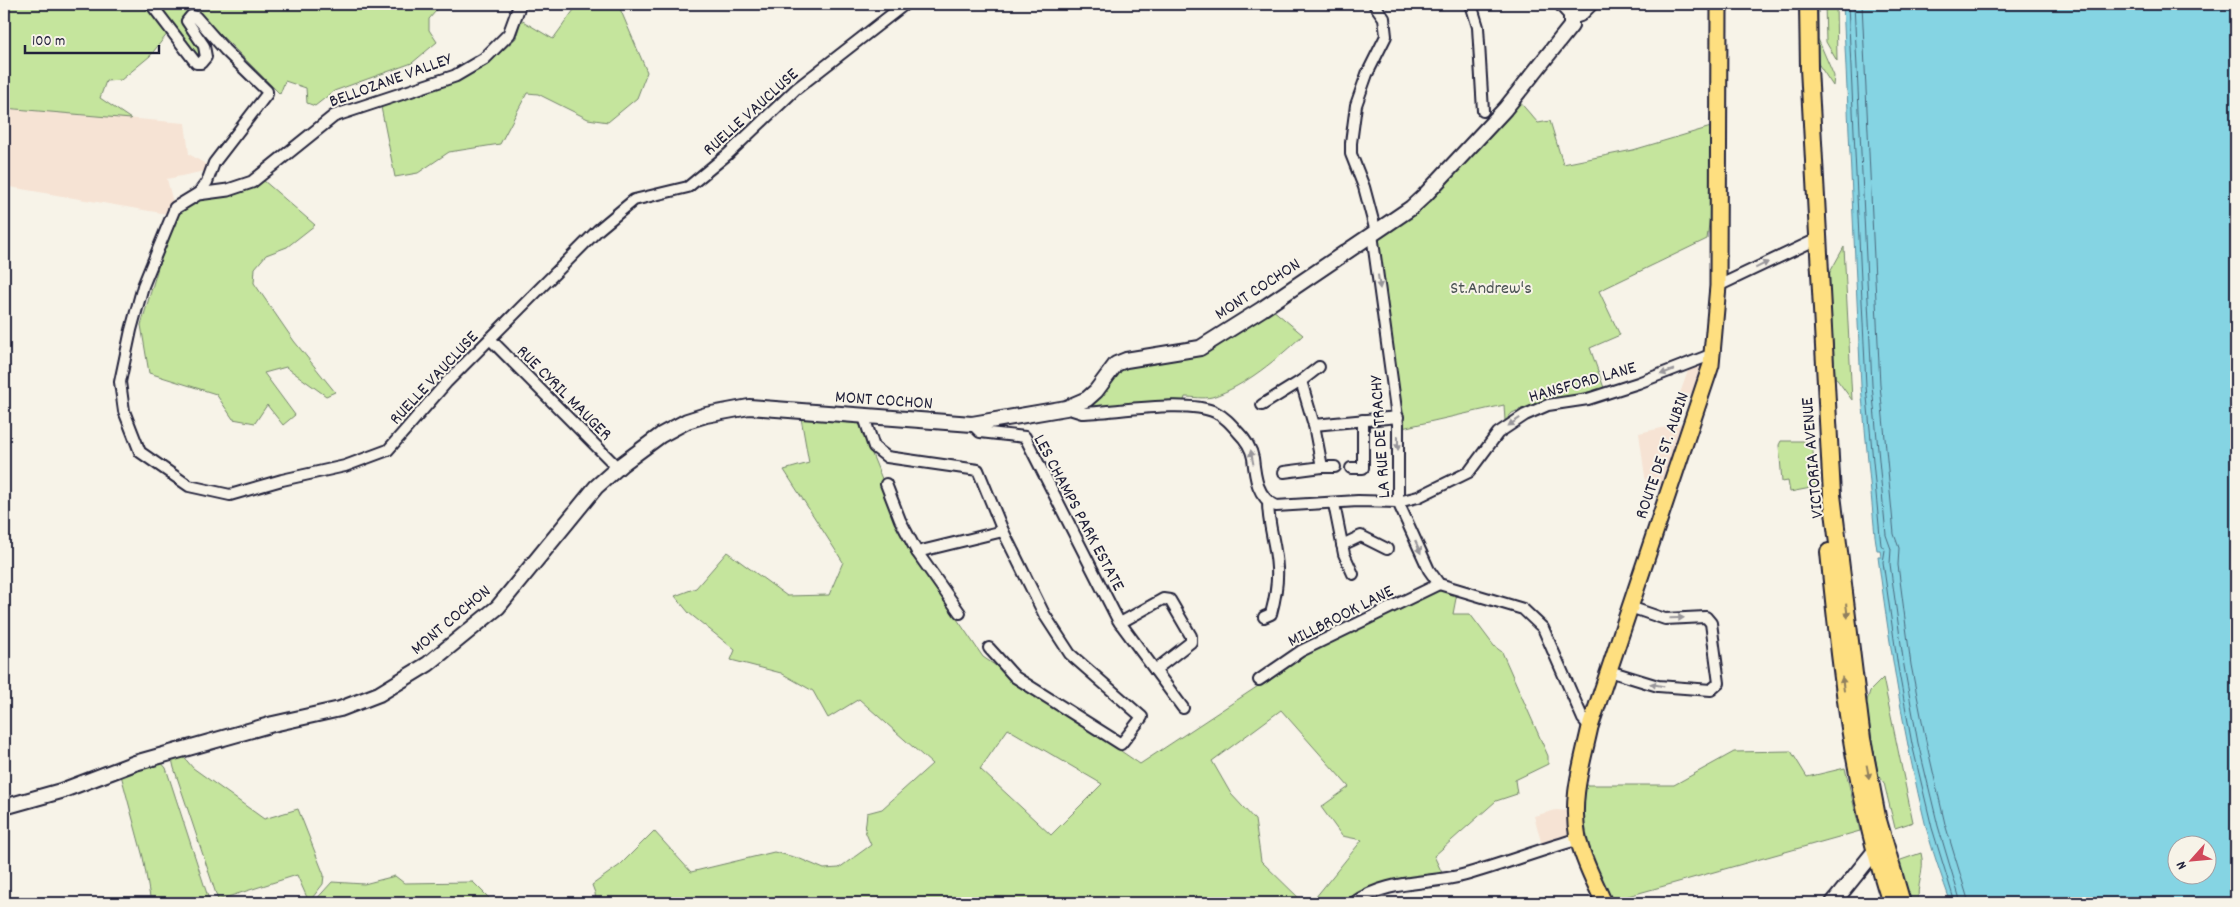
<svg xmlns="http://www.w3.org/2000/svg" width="2240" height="907" viewBox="0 0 2240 907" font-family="Dekko,sans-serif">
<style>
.built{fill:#f6e3d4}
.green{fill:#c5e59d;stroke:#74846c;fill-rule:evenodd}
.water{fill:#85d4e3;stroke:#5d8da0;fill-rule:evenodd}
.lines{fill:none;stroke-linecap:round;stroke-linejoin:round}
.shore{stroke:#4a697e;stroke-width:1}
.minor-casing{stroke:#22223b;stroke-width:14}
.tertiary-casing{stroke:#22223b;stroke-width:15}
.secondary-casing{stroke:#22223b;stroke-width:18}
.primary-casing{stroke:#22223b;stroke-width:19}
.trunk-casing{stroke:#22223b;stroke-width:20}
.minor{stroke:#f7f3e8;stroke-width:10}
.tertiary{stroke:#f7f3e8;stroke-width:11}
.secondary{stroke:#f7f3e8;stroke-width:14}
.primary{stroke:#fedf80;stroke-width:15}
.trunk{stroke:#fedf80;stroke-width:16}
.oneway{fill:#97959a}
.oneway2{fill:#90805e}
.labels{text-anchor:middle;stroke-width:4;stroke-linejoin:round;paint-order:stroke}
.street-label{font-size:18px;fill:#22223b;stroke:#f7f3e8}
.park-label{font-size:18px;fill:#4b5354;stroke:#f7f3e8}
</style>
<rect width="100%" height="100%" fill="#f7f3e8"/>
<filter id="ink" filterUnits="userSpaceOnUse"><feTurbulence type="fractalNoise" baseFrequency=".02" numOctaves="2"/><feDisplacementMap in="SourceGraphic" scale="10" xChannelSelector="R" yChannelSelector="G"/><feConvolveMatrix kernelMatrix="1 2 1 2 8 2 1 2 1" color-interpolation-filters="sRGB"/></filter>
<g filter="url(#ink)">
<g class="built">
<path d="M4,108l181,15 4,31 18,11 -2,6 -38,8 6,24 -6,11 -163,-28z"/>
<path d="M1703,364l-9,29 -15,3 10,-28z"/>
<path d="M1684,423l-21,62 -17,-1 -7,-51z"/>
<path d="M1556,810l13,1v22l-6,6 -21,6 -8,-29z"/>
</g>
<g class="green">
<path d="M4,4h142l22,29 -18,23 -29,24 -15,1 -6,17 31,21 -127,-11z"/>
<path d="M156,4h286l-13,15v11l8,12 -25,21 -78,28 -19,15 -8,-3 -1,-15 -21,-7 -5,13 -84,-84 -7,1 -8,8 17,27 1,8h-5z"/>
<path d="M575,4h43l29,68 -10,26 -29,24 -20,-3 -50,-25 -11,-1 -27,51 -51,8 -31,21 -23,4 -14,-70 80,-27 26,-15 29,-27 5,-18 32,19 23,-32z"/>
<path d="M1816,4h2v35l16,37 -1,10 -16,-24z"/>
<path d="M1825,4h11l1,57 -11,-19z"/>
<path d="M1518,100l20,23 12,-2 13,43 70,-14 78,-23v82l-4,30 -108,52 21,44 -30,13 14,40 -83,21 -9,4 -7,8 -1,-16 -102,23 -26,-191z"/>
<path d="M263,180l52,45 -28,22 -21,8 -11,13 -1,15 40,58 41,51 -9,4 -40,-29 -22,6 31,42 -12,10 -16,-20 -12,18 -22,-4 -17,-25 -67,-21 -8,-48 19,-64 19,-49 22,-13 26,-4 26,-7z"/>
<path d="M1844,247l8,153 -17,-23 -6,-103z"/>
<path d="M1272,309l31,26c-25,23 -57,51 -91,62 -8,2 -19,0 -27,0l-2,7 -93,5 -5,-3 38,-38 81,-14z"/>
<path d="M801,418l58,4 53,131 71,104 157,107 194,-128 104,-48 19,5 -4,21h17l24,32 8,6 46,104v8l-33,16 2,14 -21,7 -62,55 9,19 -87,28h-45l51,-63 -20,-4 -21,-29 28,-20 -68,-77 -69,51 19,33 24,26 6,41 43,42h-708l-1,-10 -3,-8 28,-20 34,-34 37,41 83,-20 24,6 26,11 15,-1 32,-23 -6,-14 2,-18 15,-4 50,-45 -73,-65 -31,19 -15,-27 -32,-18 -50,-13 4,-10 -46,-37 -14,-17 21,-8 31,-36 60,44 42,-1 14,-33 -59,-92 25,-7zM1008,729l94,55 -51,51 -71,-66z"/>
<path d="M1781,441h31l4,46 -26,5 -2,-11 -6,1 -3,-37z"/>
<path d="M1883,678l30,144 -18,6 -11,-45 -6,-9 -12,-70 4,-13z"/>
<path d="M1791,751l16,26 38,-9 15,63 -253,71 -21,-52 -7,-32 5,-33h90l60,-33z"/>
<path d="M182,755l11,13 71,51 34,-10 26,66 -1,9 -14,18 -12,-27 -79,25 -44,-132 -2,-9z"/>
<path d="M161,762l5,6 43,132 -14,3h-44l-8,-46 -22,-82z"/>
<path d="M1921,853c5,17 -6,34 -2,50h-9l-12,-42z"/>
<path d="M395,876l9,7 69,-1 21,21h-181l19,-21 32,2z"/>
</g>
<path class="water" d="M1843,4h393v899h-285c-9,-25 -18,-50 -25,-76 -22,-89 -36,-179 -48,-270h3l-1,-7h-3l-2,-14 -14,-150zM2208,844v30h-30v-30z"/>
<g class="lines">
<g class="shore">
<path d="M1848,4l18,382 14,150 1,9 4,5 -2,12 15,105 14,77 20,84 23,75"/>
<path d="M1854,4l18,381 14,150 5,14 -1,15 14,102 14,77 20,83 23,77"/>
<path d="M1862,4l18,381 14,149 5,14 -1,17 13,100 15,76 19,83 24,79"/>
</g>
<g class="minor-casing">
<g id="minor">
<path d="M151,4l45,59h5l5,-6 -2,-11 -17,-25 4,-5 5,1 29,33 42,41v3l-53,69 -7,19 -9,12"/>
<path d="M1374,4l10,14 2,18 -19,38 -11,31 -5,38v11l13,33 12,45"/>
<path d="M1471,4l7,23 5,84"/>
<path d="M1559,4l12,13"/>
<path d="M175,208l-32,78 -12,44 -11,52 4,29 16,41 49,34 41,9 52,-15 63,-14 43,-16 59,-68 151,-152 36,-30 54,-13 40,-33 68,-65 109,-85"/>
<path d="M1372,234l26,190v78l31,68 10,14 84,25 20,19 40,91 7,8"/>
<path d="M1718,286l93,-44"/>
<path d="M490,339l127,128"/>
<path d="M1301,381l18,-14"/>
<path d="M1262,405l39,-24 13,44 84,-8"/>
<path d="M1066,408l16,5c34,-1 104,-14 133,-1 10,5 16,12 23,20 8,8 13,15 15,26 2,19 4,39 23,48l82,-5 40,1 20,-5 51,-25 29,-39 27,-18 23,-10 40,-6 50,-16 75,-29"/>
<path d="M864,417l10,30 13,10 91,13 25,61 41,83 26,40 72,63 -21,27 -106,-67 -26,-29"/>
<path d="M972,424l8,8 45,5 93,183 65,88"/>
<path d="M1322,467h13"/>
<path d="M1351,468h12v-48"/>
<path d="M1284,472l38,-5 -8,-42"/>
<path d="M886,484l14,36 17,32 43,61"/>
<path d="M1334,504l10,50 9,20"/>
<path d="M1342,545l19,-9 26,13"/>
<path d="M917,552l86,-21"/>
<path d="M1264,617l7,-3c4,-15 7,-31 6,-46 -1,-24 -9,-42 -9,-66"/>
<path d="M1120,623l43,-24 7,1 21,36v6l-36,28"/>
<path d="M1609,671l49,15 53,4 8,-7 -8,-60 -5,-6 -41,2 -35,-12"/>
<path d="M1259,680l42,-29 138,-67"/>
</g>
</g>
<g class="tertiary-casing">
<g id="tertiary">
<path d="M175,208l23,-14 30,-4 24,-8 82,-66 121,-40 29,-17 25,-25 11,-30"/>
<path d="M1354,903c33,-24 73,-18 110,-28 39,-11 76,-25 114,-36"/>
</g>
</g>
<g class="secondary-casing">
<g id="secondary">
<path d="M4,807l57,-16 74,-28 138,-39 67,-15 39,-15 49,-30 70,-57 98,-120 26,-23 39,-29 26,-14 19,-6 43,-8 223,17 94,-16 21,-9 9,-8 20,-27 10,-4 74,-12 62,-39 149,-101 14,-13 80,-86 66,-83v-9l9,-3 10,-10"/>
<path d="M1833,903l41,-51"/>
</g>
</g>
<g class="primary-casing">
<path id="primary" d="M1604,903c-9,-21 -21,-42 -26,-65 -8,-38 4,-74 12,-111l121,-362 7,-79 1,-282"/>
</g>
<g class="trunk-casing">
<g id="trunk">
<path d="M1808,4l1,64 23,427 30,244 15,78 25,86"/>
<path d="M1829,552c12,121 24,235 62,351"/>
</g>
</g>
<use href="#minor" class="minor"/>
<use href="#tertiary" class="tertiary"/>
<use href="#secondary" class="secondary"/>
<use href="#primary" class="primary"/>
<use href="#trunk" class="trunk"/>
</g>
<defs><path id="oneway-solid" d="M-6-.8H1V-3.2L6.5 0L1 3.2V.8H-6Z" transform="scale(1.25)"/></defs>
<g class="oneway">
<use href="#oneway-solid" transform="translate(1762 265) rotate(-26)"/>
<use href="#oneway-solid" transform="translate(1379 282) rotate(82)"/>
<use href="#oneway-solid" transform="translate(1667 372) rotate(159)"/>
<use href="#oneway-solid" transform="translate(1514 422) rotate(146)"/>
<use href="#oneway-solid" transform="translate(1398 443) rotate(90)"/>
<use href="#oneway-solid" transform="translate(1252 457) rotate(-101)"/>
<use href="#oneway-solid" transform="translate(1418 547) rotate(66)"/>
<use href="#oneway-solid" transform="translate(1677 618) rotate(-2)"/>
<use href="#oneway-solid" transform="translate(1657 685) rotate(-169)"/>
</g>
<g class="oneway2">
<use href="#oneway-solid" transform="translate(1847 611) rotate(83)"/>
<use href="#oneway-solid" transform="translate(1843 684) rotate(-98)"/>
<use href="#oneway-solid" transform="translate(1868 772) rotate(79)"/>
</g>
</g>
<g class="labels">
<g class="street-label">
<text transform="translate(390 79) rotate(-20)" y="6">BELLOZANE VALLEY</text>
<text transform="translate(750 111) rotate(-42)" y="6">RUELLE VAUCLUSE</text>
<text transform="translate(1257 288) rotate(-33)" y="6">MONT COCHON</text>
<text transform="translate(433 377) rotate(-47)" y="6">RUELLE VAUCLUSE</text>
<text transform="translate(1582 381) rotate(-16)" y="6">HANSFORD LANE</text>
<text transform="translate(565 392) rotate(45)" y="6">RUE CYRIL MAUGER</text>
<text transform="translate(884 399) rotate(4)" y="6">MONT COCHON</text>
<text transform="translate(1379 437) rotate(-94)" y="6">LA RUE DE TRACHY</text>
<text transform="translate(1661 455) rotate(-71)" y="6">ROUTE DE ST. AUBIN</text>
<text transform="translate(1811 458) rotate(-95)" y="6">VICTORIA AVENUE</text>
<text transform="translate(1080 512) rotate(62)" y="6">LES CHAMPS PARK ESTATE</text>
<text transform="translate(1340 615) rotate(-27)" y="6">MILLBROOK LANE</text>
<text transform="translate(450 619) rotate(-40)" y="6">MONT COCHON</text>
</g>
<g class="park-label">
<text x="1491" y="293">St.Andrew's</text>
</g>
</g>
<rect width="2240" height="907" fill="none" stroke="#f7f3e8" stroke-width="20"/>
<rect x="10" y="10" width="2220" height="887" fill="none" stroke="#22223b" stroke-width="2" filter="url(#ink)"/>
<g transform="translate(2192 860) rotate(243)"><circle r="24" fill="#f7f3e8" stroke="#a29fa3"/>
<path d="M0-4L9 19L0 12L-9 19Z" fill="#d1495b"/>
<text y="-8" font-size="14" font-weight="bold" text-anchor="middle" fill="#22223b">N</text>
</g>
<path d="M25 45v8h134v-8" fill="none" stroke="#22223b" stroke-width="2.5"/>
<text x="32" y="45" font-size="15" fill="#22223b" stroke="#f7f3e8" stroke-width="4" paint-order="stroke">100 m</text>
</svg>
